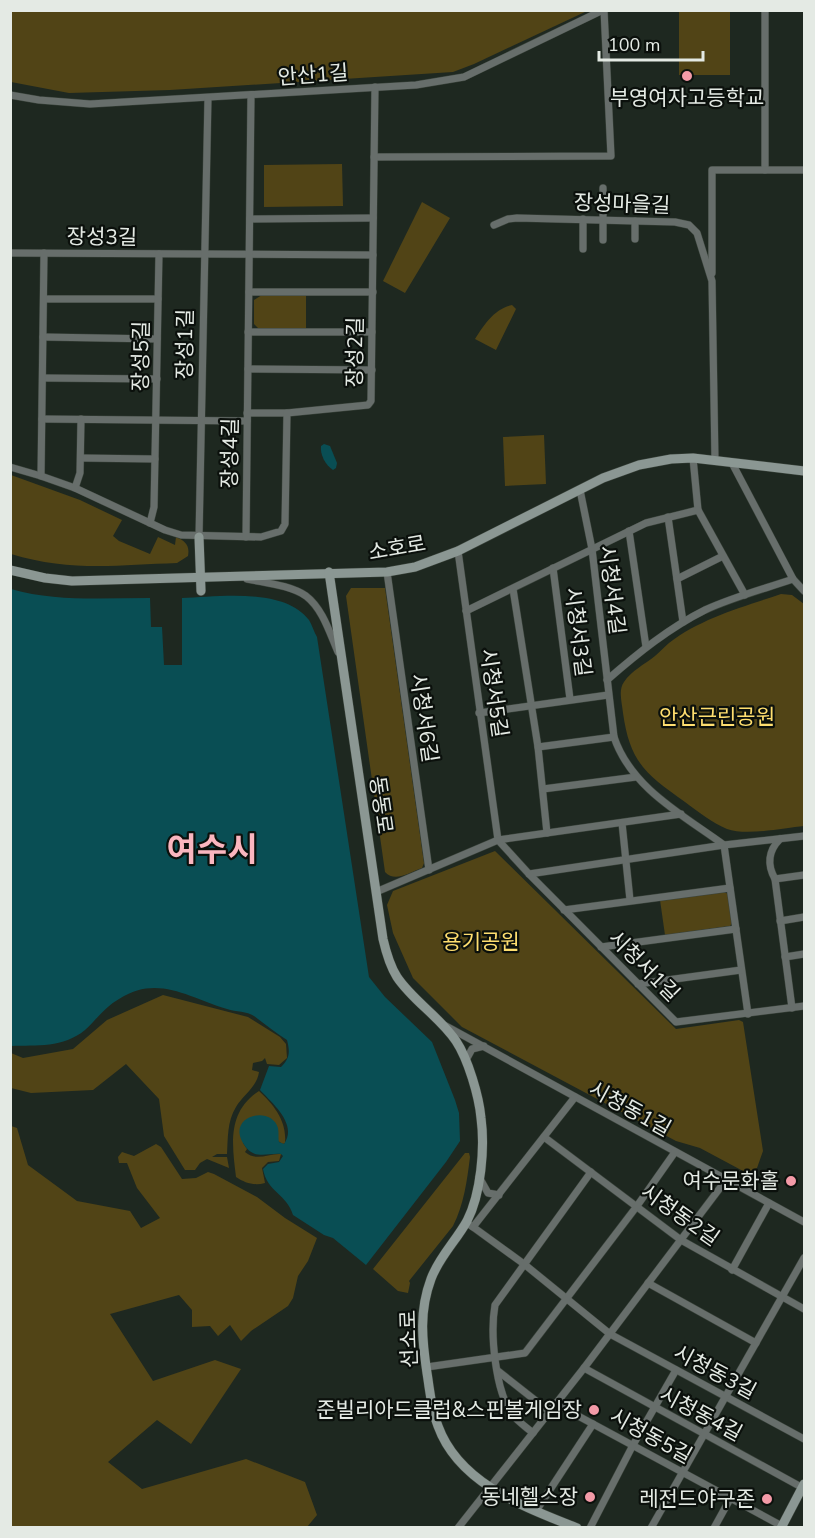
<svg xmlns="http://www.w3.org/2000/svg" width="815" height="1538" viewBox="0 0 815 1538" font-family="'Nunito Sans','Noto Sans KR',sans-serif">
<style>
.green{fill:#514416}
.water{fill:#094e54}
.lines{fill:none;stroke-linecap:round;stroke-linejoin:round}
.street-casing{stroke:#3a433b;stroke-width:8}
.secondary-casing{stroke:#3a433b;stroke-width:10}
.street{stroke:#676e6b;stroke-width:7}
.secondary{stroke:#8b9793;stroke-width:9}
.poi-dot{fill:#f39aa7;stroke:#0b100c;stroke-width:2}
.labels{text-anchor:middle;stroke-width:4.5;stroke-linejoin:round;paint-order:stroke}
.street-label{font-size:21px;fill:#e4eae4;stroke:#0b100c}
.poi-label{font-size:21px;fill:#e4eae4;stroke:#0b100c;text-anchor:end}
.park-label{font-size:21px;fill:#fede6f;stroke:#0b100c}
.town-label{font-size:33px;font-weight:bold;fill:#fab6bf;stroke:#0b100c}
</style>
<rect width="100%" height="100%" fill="#1e2820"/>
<g class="green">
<path d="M10,11l1,-1 576,1 -113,53 -21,8 -283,18 -101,3 -58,-11z"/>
<rect x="679" y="11" width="51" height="64"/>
<path d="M342,164l1,42 -79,1v-42z"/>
<path d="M422,202l28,16 -45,75 -22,-12z"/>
<path d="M262,295h44v33h-48l-4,-4v-24z"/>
<path d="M512,305l4,4 -20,41 -21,-11c9,-14 19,-30 37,-34z"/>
<path d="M544,435l2,49 -41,2 -2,-49z"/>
<path d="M11,475l69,25 42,20 -9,16 6,5 31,13 8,-17 17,8 1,-8c9,4 14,8 12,19l-11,7c-59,2 -108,9 -166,-9z"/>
<path d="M351,588h34l39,275 -2,5c-12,4 -27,15 -37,4l-39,-276z"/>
<path d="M781,594l11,1 12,9v222c-20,2 -58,10 -77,3 -14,-6 -29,-17 -42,-27 -39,-28 -55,-39 -62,-89 -1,-10 -5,-23 1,-31 7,-11 21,-18 31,-26 5,-4 9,-9 14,-13 32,-25 74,-36 112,-49z"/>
<path d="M495,851l181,178 63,-9 4,2 20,129 -6,17 -7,3h-7l-43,-23 -24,-7 -214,-114 -49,-49 -20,-45 -6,-28 6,-14z"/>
<path d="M724,892l4,2 4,29 -2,3 -65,9 -5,-35z"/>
<path d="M163,995l85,22 32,20 6,7 1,14 -8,7 -12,-1 -2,-6 -3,3 -9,2 -1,7 7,2c-2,15 -16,23 -23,35 -9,14 -8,32 -9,47h-10l-5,3h15l2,11 -22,-9 -7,4 -5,7h-10l-21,-34 -5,-37 -33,-35 -33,26 -62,3 -20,-5v-35l12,5 50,-9 34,-29z"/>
<path d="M259,1091c15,14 28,30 26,52l-2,1 -5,-3 -35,2 4,6 -2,3c12,10 23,1 36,2l-2,7 -11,1 -6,6 3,15c-11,3 -20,0 -29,-6 -4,-33 -9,-65 23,-86z"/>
<path d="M11,1126l6,2 11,37 49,36 53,10 11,17 19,-10 -23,-30 -10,-25h-8l-1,-6 4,-5 12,4 22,-12 5,3 21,32 14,-1 12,-6 6,2 43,23 28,21 32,20 -9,23 -10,15 -5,22 -5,8 -37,25 -10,10 -11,-16 -12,11 -8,-10 -18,1v-17l-13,-15 -69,19 43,67 62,-21 26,9 -50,75 -34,-24 -49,42 34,27 104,-30 59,23 12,33 -10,12h-296z"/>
<path d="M465,1153h4l1,4c-3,24 -6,47 -17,69l-44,55 1,2 -2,10 -10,-2 -25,-22z"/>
</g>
<g class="water">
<path d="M324,444l6,2 7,17 -1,5 -3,2c-8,-5 -13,-16 -12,-24z"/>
<path d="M11,589c45,13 92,9 139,9l1,29h11l2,38h18v-67c37,-1 101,-11 127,22 3,5 5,12 8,17l52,340 16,20 47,45 23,58 4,13 1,28 -14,21 -80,103 -33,-27 -9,-3 -31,-20c-6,-21 -26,-23 -30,-46l5,-5 11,-2 4,-6 -2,-2c-9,-1 -20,3 -28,-1 -5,-2 -10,-9 -12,-14 -10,-25 31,-33 37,-11 1,5 0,10 1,14l5,2c14,-20 -12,-41 -24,-54l9,-24 12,1c9,-9 9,-15 6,-27 -11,-7 -22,-16 -33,-24 -7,-5 -18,-4 -27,-7 -38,-11 -69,-35 -108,-10 -14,8 -23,21 -34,31 -22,18 -48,15 -74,16z"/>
</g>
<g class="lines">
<g class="street-casing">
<g id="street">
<path d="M10,95l29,5 51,4 326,-19 48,-8 139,-67"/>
<path d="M374,157l237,-1 -7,-146"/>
<path d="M765,170v-160"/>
<path d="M250,219l123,-1"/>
<path d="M583,219v30"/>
<path d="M494,225l14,-6 9,-1 158,4 14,3 8,8 15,48 3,180"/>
<path d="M635,239v-18"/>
<path d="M603,240v-52"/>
<path d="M10,253l363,2"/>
<path d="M712,273v-103h92"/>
<path d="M249,292h124"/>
<path d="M44,299h114"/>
<path d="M248,332h124"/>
<path d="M43,337l114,2"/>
<path d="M248,369l124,1"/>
<path d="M43,378l114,1"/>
<path d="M247,413h40"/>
<path d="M42,419l205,2"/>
<path d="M81,458l74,1"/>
<path d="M693,458l5,52"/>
<path d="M732,463l61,116 11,12"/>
<path d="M10,467l31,9 34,12 90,42 16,5 80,2 20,-6 4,-7 2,-111 81,-8 3,-4 4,-314"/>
<path d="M41,476l3,-223"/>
<path d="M75,488l5,-15 1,-54"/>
<path d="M580,490l12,59 22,188c17,51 69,78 110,108l24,169"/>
<path d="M668,517l15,105"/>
<path d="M150,523l4,-16 5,-253"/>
<path d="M629,531l17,116"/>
<path d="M199,537l9,-439"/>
<path d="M246,537l5,-442"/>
<path d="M458,551l40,289"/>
<path d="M553,568l17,131"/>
<path d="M387,572l42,298"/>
<path d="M247,579c18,4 43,6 59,17 17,13 24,38 32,56"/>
<path d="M677,579l46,-23"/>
<path d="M513,589l25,158 9,86"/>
<path d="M466,611l180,-88 52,-13 47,85"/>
<path d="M607,680c31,-27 62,-52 98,-70 28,-13 59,-21 88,-31"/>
<path d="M479,713l129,-18"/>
<path d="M538,747l76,-10"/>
<path d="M543,789l93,-12"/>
<path d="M622,823l8,77"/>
<path d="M780,839c-12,12 -13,26 -5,40l17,129"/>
<path d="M498,840l31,34 147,148 128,-16"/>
<path d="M529,874l195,-29 80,-9"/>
<path d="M775,879l29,-4"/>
<path d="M376,892l122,-52 183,-26"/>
<path d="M564,910l166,-22"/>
<path d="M780,921l24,-4"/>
<path d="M601,947l135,-18"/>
<path d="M785,957l19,-3"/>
<path d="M638,984l103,-14"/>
<path d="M446,1026l358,196"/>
<path d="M466,1060l6,-11 12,-3"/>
<path d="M544,1137l137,103 123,69"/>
<path d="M479,1177l9,16 11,2"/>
<path d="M470,1225l3,2 102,-130"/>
<path d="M473,1227l51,37 86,70 194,105"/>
<path d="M732,1270l37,-67"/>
<path d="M648,1283l108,60"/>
<path d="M427,1367l98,-14 112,-147 38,-54"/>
<path d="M584,1368l219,120"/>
<path d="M498,1371l52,41"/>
<path d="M556,1404l226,122"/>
<path d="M533,1433c-7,-6 -16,-12 -21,-19 -17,-24 -22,-81 -17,-109l96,-133"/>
<path d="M536,1511l57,-87"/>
<path d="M458,1528l126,-160 142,-188"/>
<path d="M590,1528l43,-83 43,-75"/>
<path d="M651,1528l153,-270"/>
<path d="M714,1528l16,-29"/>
</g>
</g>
<g class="secondary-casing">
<g id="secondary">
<path d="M199,537l2,54"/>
<path d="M10,570l35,8 27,3 315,-9 28,-5 43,-16 145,-73 36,-13 32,-6 22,-1 111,13"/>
<path d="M329,572l54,367c3,13 7,27 14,38 16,24 43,40 59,64 12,18 23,55 25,77 4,30 0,76 -14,103 -11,20 -28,36 -36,58 -12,32 -9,61 -4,94 3,18 4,36 11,53 21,58 87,81 139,102"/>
<path d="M781,1528l23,-44"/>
</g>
</g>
<use href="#street" class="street"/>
<use href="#secondary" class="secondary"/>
</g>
<g class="poi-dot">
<circle cx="687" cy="76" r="6"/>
<circle cx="791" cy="1181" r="6"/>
<circle cx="594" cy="1410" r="6"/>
<circle cx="590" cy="1497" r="6"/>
<circle cx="767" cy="1499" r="6"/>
</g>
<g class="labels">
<g class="street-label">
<text transform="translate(313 75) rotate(-4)" y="7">안산1길</text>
<text transform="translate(622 204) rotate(2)" y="7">장성마을길</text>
<text transform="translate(102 237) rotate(1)" y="7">장성3길</text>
<text transform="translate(185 344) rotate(-89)" y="7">장성1길</text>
<text transform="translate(355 352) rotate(-89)" y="7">장성2길</text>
<text transform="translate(141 356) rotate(-89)" y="7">장성5길</text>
<text transform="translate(230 453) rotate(-89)" y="7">장성4길</text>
<text transform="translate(397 548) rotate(-10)" y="7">소호로</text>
<text transform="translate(612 590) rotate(83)" y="7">시청서4길</text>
<text transform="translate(578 632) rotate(83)" y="7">시청서3길</text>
<text transform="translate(494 693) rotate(82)" y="7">시청서5길</text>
<text transform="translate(424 718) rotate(82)" y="7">시청서6길</text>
<text transform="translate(381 805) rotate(82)" y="7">동동로</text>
<text transform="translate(644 966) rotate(45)" y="7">시청서1길</text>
<text transform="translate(630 1109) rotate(29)" y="7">시청동1길</text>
<text transform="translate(680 1215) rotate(35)" y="7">시청동2길</text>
<text transform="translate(409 1339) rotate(-92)" y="7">선소로</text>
<text transform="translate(715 1372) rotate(28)" y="7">시청동3길</text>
<text transform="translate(701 1414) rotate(28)" y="7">시청동4길</text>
<text transform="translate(651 1436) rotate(29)" y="7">시청동5길</text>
</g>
<g class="poi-label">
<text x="687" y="105" text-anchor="middle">부영여자고등학교</text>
<text x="779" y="1188">여수문화홀</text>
<text x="582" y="1417">준빌리아드클럽&amp;스핀볼게임장</text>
<text x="578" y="1504">동네헬스장</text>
<text x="755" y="1506">레전드야구존</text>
</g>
<g class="park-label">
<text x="717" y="724">안산근린공원</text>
<text x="481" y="949">용기공원</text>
</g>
<g class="town-label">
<text x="212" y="861">여수시</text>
</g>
</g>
<rect width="815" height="1538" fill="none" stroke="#e4eae4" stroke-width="24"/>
<path d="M599 51v9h104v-9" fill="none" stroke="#e4eae4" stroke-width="3"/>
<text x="608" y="51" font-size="18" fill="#e4eae4" stroke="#0b100c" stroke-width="4.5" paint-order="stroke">100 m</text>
</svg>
